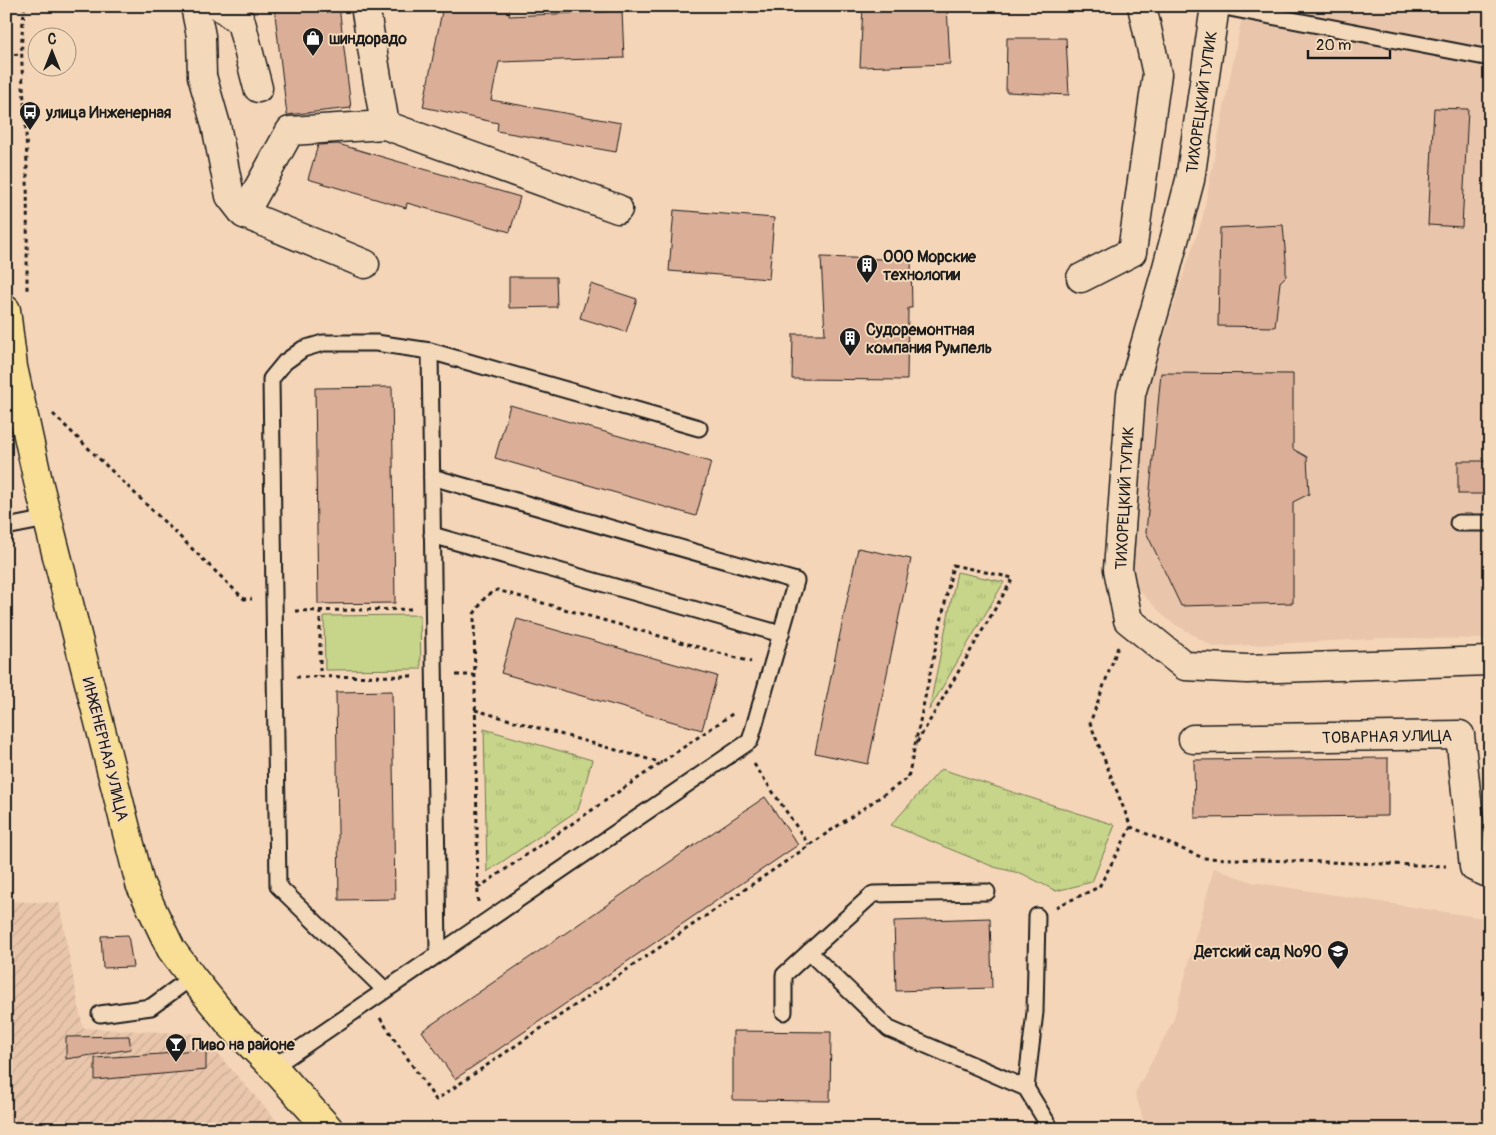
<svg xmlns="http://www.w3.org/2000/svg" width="1496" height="1135" viewBox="0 0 1496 1135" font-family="Pangolin,sans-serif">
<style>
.built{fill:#e9c6ab}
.industrial{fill:url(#industrial-furrows)}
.park{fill:url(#park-tufts);stroke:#717852}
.pitch{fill:#c6d589;stroke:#717852}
.building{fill:#daae97;stroke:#1c1c1c}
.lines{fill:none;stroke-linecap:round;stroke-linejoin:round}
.service-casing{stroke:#1c1c1c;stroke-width:19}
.minor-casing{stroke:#1c1c1c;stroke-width:31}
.primary-casing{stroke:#1c1c1c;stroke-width:31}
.path{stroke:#1c1c1c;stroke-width:3;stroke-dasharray:4 4;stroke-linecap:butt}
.service{stroke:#f3d8ba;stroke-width:15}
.minor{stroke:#f3d8ba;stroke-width:28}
.primary{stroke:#f9df96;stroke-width:28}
.labels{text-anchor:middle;stroke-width:4;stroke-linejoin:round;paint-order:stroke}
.poi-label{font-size:16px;font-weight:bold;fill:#1c1c1c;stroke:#f3d8ba;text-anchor:start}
.street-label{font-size:16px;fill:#1c1c1c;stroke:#f3d8ba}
</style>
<defs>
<pattern id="industrial-furrows" width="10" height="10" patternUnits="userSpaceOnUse" patternTransform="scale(1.25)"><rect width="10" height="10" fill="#e9c6ab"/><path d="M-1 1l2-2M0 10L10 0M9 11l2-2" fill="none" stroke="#c7aa93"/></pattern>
<pattern id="park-tufts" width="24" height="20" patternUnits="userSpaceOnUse" patternTransform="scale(1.25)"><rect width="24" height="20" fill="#c6d589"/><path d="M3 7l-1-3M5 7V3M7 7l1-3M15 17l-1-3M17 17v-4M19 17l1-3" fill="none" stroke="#aab676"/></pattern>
</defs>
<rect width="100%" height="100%" fill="#f5d5b8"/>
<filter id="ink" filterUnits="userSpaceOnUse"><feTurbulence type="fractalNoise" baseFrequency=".02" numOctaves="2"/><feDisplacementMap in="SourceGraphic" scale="10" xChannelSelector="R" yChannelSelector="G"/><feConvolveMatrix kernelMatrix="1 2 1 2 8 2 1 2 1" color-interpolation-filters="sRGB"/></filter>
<g filter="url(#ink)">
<g class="built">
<path d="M1244,6h246v633l-100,-1 -177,9 -45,-27 -36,-37 9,-171 45,-146 16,-46z"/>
<path d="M1214,868l38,14 238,37v210h-344l-11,-36 38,-72z"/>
</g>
<path class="industrial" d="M6,901l53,2 24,125 117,6 84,95h-278z"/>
<g class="park">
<path d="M957,572l47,10 -75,128z"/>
<path d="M484,729l108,31 -14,50 -91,62z"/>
<path d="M941,769l174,56 -23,57 -36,9 -33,-17 -29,-7 -103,-42z"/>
</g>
<path class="pitch" d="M420,615l1,54 -96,1 -1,-54z"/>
<g class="building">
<path d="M274,6h65l12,102 -64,7z"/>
<path d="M443,6h67l-1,10 113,-5 2,47 -125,4 -8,38 130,23 -5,29 -119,-21 1,-8 -75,-16z"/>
<path d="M863,6h84l3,58 -90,3z"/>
<path d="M1007,38h59l3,57 -63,-3z"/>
<path d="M1434,108l34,1 -6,118 -34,-2z"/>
<path d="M338,144l182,53 -10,35 -103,-29 -1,5 -98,-29 10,-34z"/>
<path d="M674,210l100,8 -5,61 -100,-8z"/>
<path d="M1283,225l3,35v16l-6,6 -5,45 -57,-1 2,-98z"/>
<path d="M821,257l90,3 1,48h-4l-1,72 -115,-1 1,-45h32z"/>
<path d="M509,277h47l1,30 -48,1z"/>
<path d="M591,284l46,15 -11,33 -46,-14z"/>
<path d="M1161,373l132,1v75l14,8 2,37 -16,8v101l-112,3 -35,-74z"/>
<path d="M392,387l3,216 -77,1 -3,-216z"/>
<path d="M510,405l201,57 -15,54 -201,-58z"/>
<rect x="1458" y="461" width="32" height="33"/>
<path d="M858,548l53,11 -43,205 -53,-11z"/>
<path d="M517,619l200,57 -15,54 -201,-57z"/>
<path d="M392,691l3,208 -56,1 -3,-208z"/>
<path d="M1388,758v58l-193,2 -1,-58z"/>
<path d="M765,797l33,48 -343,234 -33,-48z"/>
<path d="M990,918l2,70 -96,3 -2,-70z"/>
<path d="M128,935l5,32 -30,1 -2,-32z"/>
<path d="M733,1031l98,1 -1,69 -97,-1z"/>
<path d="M129,1036l2,13 -65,10v-22z"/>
<path d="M206,1048v22l-111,10v-22l67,-4z"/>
</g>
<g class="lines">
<g class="service-casing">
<g id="service">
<path d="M1219,6l271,52"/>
<path d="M430,351l8,603"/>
<path d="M1458,523h32"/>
<path d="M6,527l41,-8"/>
<path d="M432,535l349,99"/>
<path d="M987,892l-114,2 -64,58 80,77 137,59 25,41"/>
<path d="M385,990l-107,-104 -7,-507 14,-17 18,-13 20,-6h53l54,8 269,77"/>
<path d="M784,1012v-37l25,-23"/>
<path d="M100,1014l51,-7 41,-30"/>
<path d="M273,1067l477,-326 46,-160 -364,-104"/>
<path d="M1026,1088l9,-76 2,-96"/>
</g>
</g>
<g class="minor-casing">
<g id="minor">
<path d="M195,6l6,30 1,40 14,49 14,71 14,18 121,50"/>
<path d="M220,6l21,16 17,66"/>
<path d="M1215,6l-25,174 -24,91 -35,123 -13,175 10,51 57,46 62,3 243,-8"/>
<path d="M385,125l233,84"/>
<path d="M244,214l46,-83 95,-6 -20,-119"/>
<path d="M1081,278l51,-26 25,-178 -15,-68"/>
<path d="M1193,739l267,-4 14,132 16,7"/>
</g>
</g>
<g class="primary-casing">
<path id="primary" d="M6,310l7,57 25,114 102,403 31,65 21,28 38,47 43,43 56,62"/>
</g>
<g class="path">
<path d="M25,6c-7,41 -1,85 1,126 2,54 1,107 1,161"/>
<path d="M6,55l16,-1"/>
<path d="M53,414l191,185h8"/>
<path d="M295,611l119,-2"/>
<path d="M320,611v66"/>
<path d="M1118,647l-28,76 41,104 72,31 243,8"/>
<path d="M456,675h18"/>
<path d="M296,677l119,-1"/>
<path d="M475,710l187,53"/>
<path d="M754,764l55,81"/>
<path d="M478,888l257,-176"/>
<path d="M478,902l-4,-288 12,-18 11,-6 254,72"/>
<path d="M1056,907l43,-20 32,-60"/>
<path d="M380,1018l56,82 472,-322 45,-213 60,13 -98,168"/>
<path d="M357,1123l5,6"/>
</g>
<use href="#service" class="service"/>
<use href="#minor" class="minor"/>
<use href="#primary" class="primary"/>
</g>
</g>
<defs>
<g id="shop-pin" transform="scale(1.125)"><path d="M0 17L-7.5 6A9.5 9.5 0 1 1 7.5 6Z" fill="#1c1c1c" stroke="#f3d8ba"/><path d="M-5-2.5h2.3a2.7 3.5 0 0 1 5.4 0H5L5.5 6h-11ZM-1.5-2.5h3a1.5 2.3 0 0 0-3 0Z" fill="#fff"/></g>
<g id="bus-pin" transform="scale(1.125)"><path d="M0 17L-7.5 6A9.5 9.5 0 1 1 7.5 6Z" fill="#1c1c1c" stroke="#f3d8ba"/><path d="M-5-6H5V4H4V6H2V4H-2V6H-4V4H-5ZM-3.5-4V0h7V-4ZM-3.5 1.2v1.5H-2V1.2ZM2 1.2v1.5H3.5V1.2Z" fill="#fff"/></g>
<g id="building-pin" transform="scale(1.125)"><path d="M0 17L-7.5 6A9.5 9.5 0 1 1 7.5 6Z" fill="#1c1c1c" stroke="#f3d8ba"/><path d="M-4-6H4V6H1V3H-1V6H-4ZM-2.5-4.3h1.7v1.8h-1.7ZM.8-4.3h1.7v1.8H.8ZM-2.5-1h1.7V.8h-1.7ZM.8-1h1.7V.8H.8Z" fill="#fff"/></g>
<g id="school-pin" transform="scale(1.125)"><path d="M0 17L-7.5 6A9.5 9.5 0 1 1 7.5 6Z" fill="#1c1c1c" stroke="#f3d8ba"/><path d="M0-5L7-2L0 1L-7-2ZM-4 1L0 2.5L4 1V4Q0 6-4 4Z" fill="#fff"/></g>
<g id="bar-pin" transform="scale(1.125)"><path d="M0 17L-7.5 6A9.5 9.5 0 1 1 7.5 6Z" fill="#1c1c1c" stroke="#f3d8ba"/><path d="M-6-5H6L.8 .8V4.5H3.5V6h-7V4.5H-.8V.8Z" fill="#fff"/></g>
</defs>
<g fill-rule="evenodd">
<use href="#shop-pin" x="313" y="38"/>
<use href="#bus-pin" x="30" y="112"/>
<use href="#building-pin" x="867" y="265"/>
<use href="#building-pin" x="850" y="338"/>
<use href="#school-pin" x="1338" y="951"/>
<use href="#bar-pin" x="176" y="1044"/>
</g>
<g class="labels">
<g class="poi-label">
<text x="329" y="44">шиндорадо</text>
<text x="46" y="118">улица Инженерная</text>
<text x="883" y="262">ООО Морские<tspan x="883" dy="18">технологии</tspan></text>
<text x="866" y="335">Судоремонтная<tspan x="866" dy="18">компания Румпель</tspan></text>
<text x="1322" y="957" text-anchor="end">Детский сад №90</text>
<text x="192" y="1050">Пиво на районе</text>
</g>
<g class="street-label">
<text transform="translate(1201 102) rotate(-82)" y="6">ТИХОРЕЦКИЙ ТУПИК</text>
<text transform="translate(1124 498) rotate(-87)" y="6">ТИХОРЕЦКИЙ ТУПИК</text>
<text transform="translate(1387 736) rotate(-1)" y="6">ТОВАРНАЯ УЛИЦА</text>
<text transform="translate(106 749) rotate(76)" y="6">ИНЖЕНЕРНАЯ УЛИЦА</text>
</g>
</g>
<rect width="1496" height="1135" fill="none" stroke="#f3d8ba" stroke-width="25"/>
<rect x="12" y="12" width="1471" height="1110" fill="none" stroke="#1c1c1c" stroke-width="2" filter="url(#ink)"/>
<g transform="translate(52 52)"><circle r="24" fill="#f3d8ba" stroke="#9d8d7b"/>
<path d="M0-4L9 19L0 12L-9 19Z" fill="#1c1c1c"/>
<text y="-8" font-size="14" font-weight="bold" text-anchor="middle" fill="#1c1c1c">С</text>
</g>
<path d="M1308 50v8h82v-8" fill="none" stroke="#1c1c1c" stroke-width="2.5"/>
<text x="1316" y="50" font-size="15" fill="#1c1c1c" stroke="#f3d8ba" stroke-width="4" paint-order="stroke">20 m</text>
</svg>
